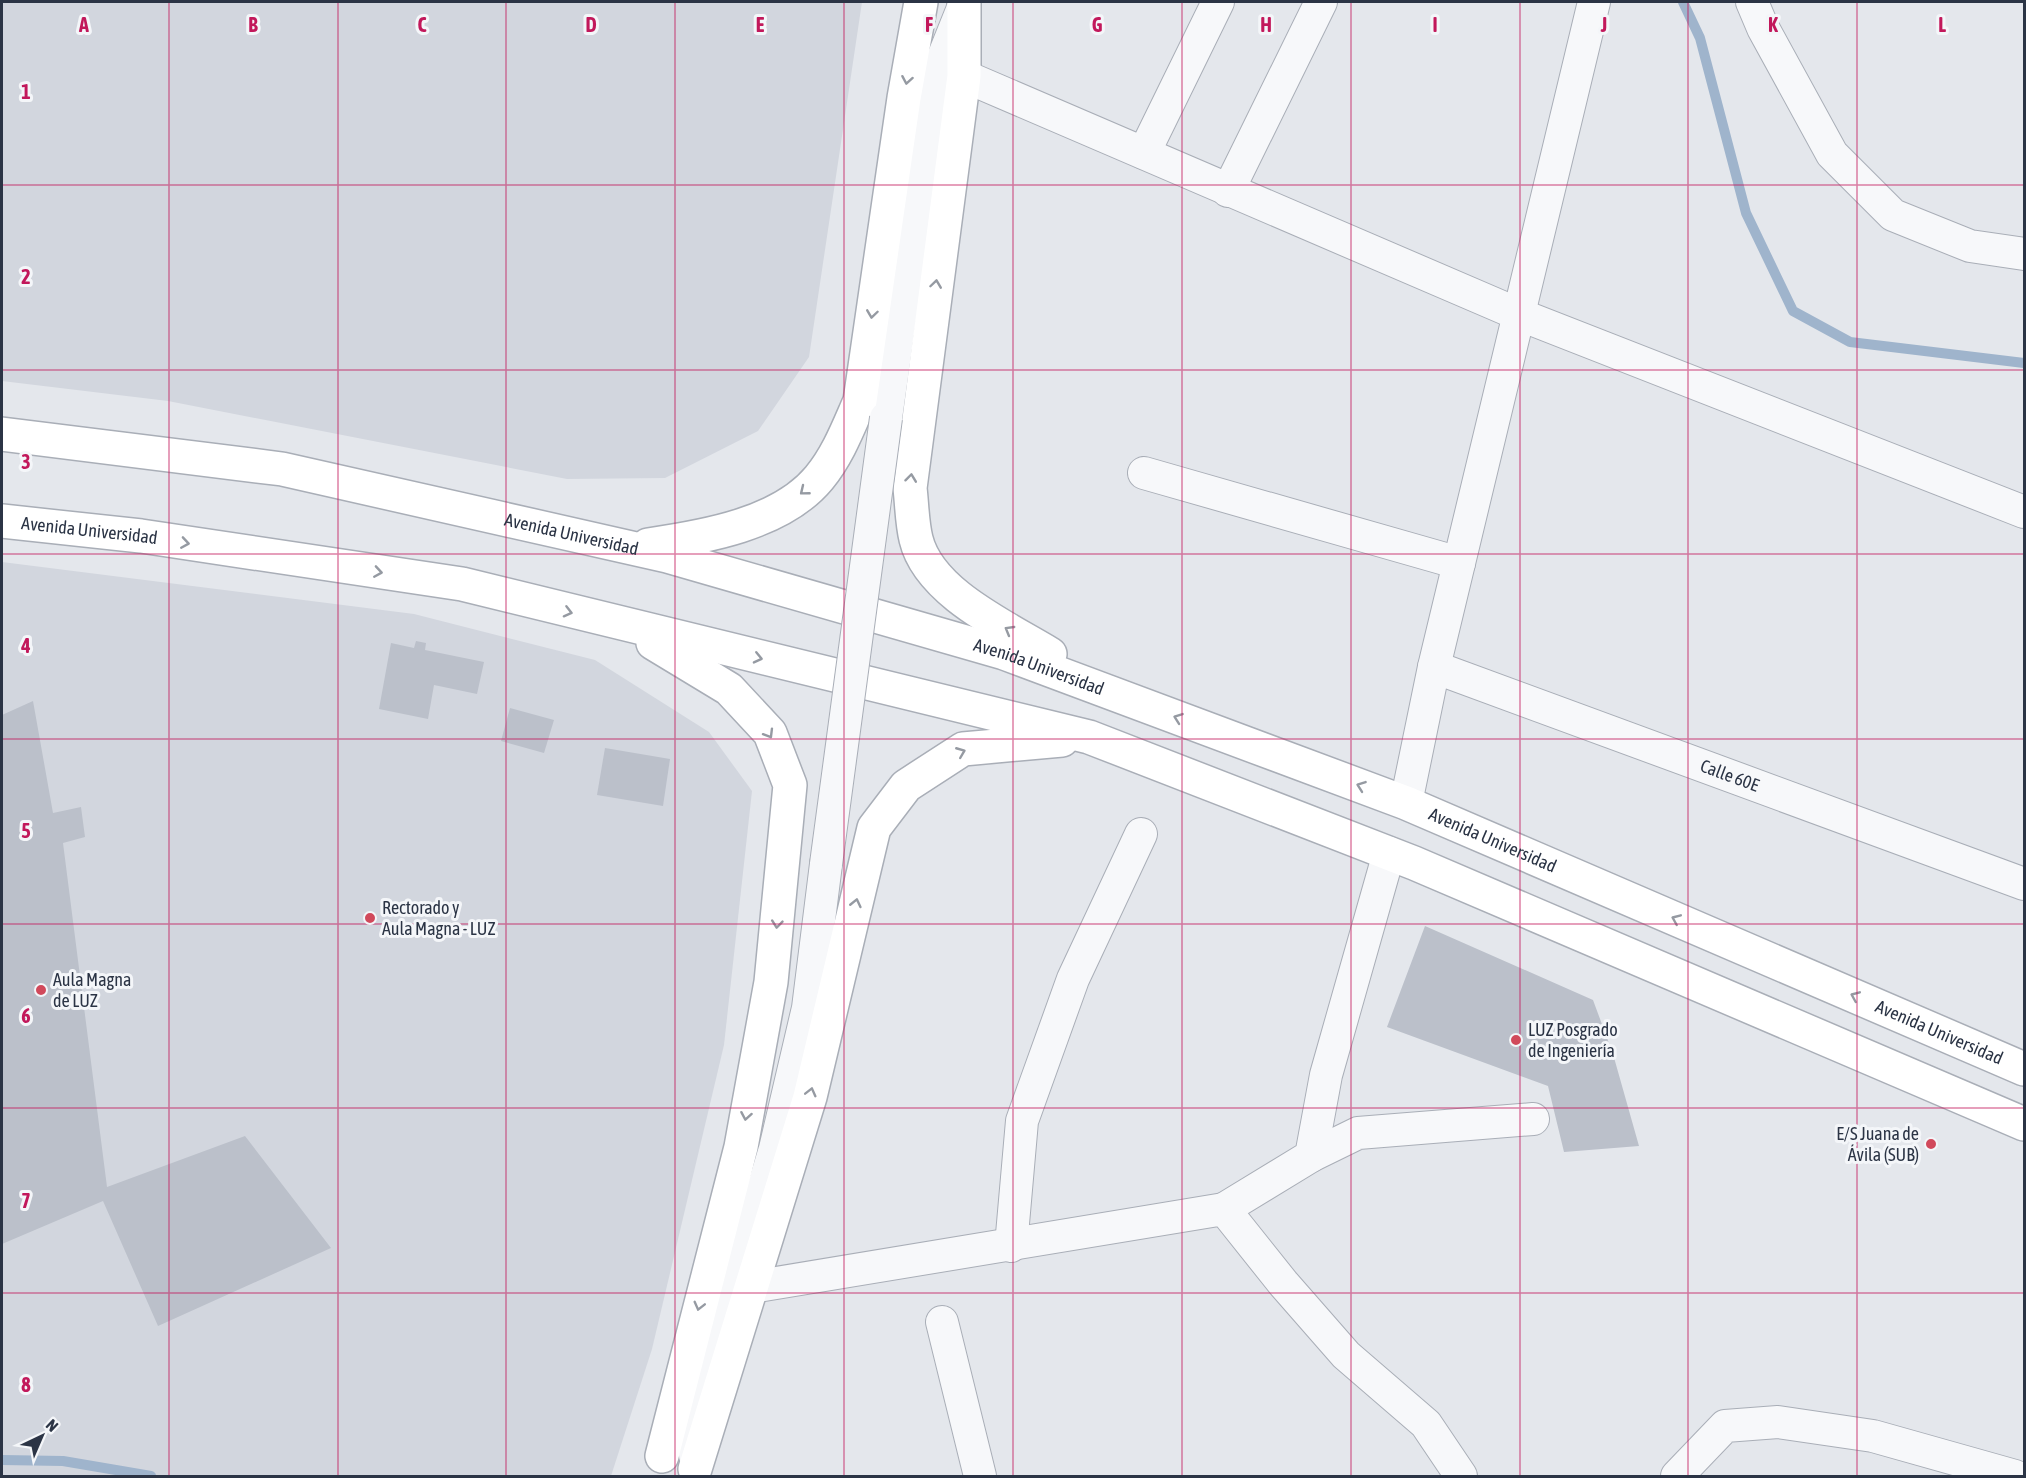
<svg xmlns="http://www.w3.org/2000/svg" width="2026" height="1478" viewBox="0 0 2026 1478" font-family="'Asap Condensed',sans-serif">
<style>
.built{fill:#d2d6de}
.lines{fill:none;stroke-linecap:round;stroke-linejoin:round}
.stream{stroke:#9fb4cc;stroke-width:10}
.building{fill:#bbc0ca}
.street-casing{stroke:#a9aeb7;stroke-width:34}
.secondary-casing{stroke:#a9aeb7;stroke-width:36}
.street{stroke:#f7f8fa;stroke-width:32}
.secondary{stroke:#fff;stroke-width:33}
.street-bridge-casing{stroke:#a9aeb7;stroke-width:34;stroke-linecap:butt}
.street-bridge{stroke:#f7f8fa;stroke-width:32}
.oneway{stroke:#959aa2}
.grid{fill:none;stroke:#c2185b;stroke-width:1.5;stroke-opacity:0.55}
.poi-dot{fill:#d1495b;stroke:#f4f6f9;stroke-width:2}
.labels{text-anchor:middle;stroke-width:6;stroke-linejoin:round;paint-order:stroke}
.street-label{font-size:18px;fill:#2b3445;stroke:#f4f6f9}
.poi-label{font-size:18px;fill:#2b3445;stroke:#f4f6f9;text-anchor:start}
.grid-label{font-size:20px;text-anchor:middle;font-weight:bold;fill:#c2185b;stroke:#f4f6f9;stroke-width:6;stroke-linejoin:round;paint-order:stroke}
</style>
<rect width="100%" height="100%" fill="#e4e7ec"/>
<g class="built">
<path d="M2,2h860l-53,355 -51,74 -93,47 -98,1 -399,-78 -166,-20z"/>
<path d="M2,562l412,52 181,46 114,72 43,59 -28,254 -72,304 -41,127h-609z"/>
</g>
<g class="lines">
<g class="stream">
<path d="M1683,2l17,36 46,175 47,98 57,31 174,21"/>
<path d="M2,1460l61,1 88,15"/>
</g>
</g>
<g class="building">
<path d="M416,641l10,2 -1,7 59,12 -7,32 -43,-9 -6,34 -49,-10 12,-66 23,5z"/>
<path d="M33,701l20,112 28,-6 4,30 -22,6 44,344 138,-51 86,112 -173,78 -55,-125 -101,43v-529z"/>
<path d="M510,708l44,12 -10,33 -43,-12z"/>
<path d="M605,748l65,11 -7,47 -66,-11z"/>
<path d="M1425,926l168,74 20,54 26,92 -75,6 -16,-66 -161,-59z"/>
</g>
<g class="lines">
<g class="street-casing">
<g id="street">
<path d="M1752,2l11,26 69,126 61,61 77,31 54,8"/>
<path d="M964,76l554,238 506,198"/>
<path d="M1144,153l74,-151"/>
<path d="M1228,191l93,-189"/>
<path d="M886,418l48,-338 29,-72"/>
<path d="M1144,473l315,90"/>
<path id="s1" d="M1434,667l590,217"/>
<path d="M1406,803l28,-136 160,-665"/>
<path d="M1311,1156l47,-23 175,-14"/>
<path d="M1224,1209l87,-53 15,-81 63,-222"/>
<path d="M1011,1246l11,-125 51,-142 68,-145"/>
<path d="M752,1287l472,-78 59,74 63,72 80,69 35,52"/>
<path d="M942,1322l38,154"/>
<path d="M695,1455l1,-45 79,-261 33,-141 18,-144"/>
<path d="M1677,1476l48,-50 53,-4 95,14 142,40"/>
</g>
</g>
<g class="secondary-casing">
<g id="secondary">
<path d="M964,2v74l-54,412c2,17 2,35 6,51 13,54 90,88 134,115"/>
<path id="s2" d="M2,434l280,35 385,87 337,97 402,150 618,266"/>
<path id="s3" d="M2,521l139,15 321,48 627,153 325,126 610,261"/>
<path d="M648,545c56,-8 133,-21 171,-67 19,-23 29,-50 41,-77l44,-303 17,-96"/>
<path d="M653,643l76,46 41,44 20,52 -19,197 -30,165 -79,309"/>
<path d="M695,1469l115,-372 64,-269 32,-42 57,-37 99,-9"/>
</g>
</g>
<use href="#street" class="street"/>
<use href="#secondary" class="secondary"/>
<g class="street-bridge-casing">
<path id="street-bridge" d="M826,864l60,-446"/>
</g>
<use href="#street-bridge" class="street-bridge"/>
</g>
<defs><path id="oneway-chevron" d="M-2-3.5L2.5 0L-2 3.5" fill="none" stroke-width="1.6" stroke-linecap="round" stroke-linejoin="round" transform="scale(1.5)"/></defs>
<g class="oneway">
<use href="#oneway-chevron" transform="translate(907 80) rotate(100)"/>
<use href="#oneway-chevron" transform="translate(936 284) rotate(-82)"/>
<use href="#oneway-chevron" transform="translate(872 314) rotate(98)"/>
<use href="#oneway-chevron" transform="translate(911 478) rotate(-83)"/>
<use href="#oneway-chevron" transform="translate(804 491) rotate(141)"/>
<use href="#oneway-chevron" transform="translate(185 543) rotate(9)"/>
<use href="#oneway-chevron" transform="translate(378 572) rotate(9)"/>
<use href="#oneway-chevron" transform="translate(568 612) rotate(14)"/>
<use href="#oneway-chevron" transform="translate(1009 630) rotate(-150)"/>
<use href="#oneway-chevron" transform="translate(758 658) rotate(13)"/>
<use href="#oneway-chevron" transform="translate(1178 718) rotate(-160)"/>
<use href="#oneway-chevron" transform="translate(769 734) rotate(59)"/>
<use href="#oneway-chevron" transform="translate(961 752) rotate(-22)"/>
<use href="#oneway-chevron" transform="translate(1361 786) rotate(-160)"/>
<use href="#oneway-chevron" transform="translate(856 903) rotate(-77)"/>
<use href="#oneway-chevron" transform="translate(1676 919) rotate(-157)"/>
<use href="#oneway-chevron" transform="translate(777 924) rotate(96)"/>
<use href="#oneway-chevron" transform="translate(1855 996) rotate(-157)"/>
<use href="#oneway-chevron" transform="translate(811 1092) rotate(-76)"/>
<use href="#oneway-chevron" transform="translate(746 1116) rotate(100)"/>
<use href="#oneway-chevron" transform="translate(699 1306) rotate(104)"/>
</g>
<path class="grid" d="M169,2v1474M338,2v1474M506,2v1474M675,2v1474M844,2v1474M1013,2v1474M1182,2v1474M1351,2v1474M1520,2v1474M1688,2v1474M1857,2v1474M2,185h2022M2,370h2022M2,554h2022M2,739h2022M2,924h2022M2,1108h2022M2,1293h2022"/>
<g class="poi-dot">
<circle cx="370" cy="918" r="6"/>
<circle cx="41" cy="990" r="6"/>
<circle cx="1516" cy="1040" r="6"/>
<circle cx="1931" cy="1144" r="6"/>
</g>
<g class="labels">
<g class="street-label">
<text dy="6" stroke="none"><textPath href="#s3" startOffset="88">Avenida Universidad</textPath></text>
<text dy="6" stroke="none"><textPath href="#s2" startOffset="579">Avenida Universidad</textPath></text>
<text dy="6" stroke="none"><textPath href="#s2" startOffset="1065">Avenida Universidad</textPath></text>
<text dy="6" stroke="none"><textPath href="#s1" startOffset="315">Calle 60E</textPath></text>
<text dy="6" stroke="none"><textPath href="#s2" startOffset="1551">Avenida Universidad</textPath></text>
<text dy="6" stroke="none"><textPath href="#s2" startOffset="2037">Avenida Universidad</textPath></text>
</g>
<g class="poi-label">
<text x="382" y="914">Rectorado y<tspan x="382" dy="21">Aula Magna - LUZ</tspan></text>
<text x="53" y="986">Aula Magna<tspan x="53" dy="21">de LUZ</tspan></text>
<text x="1528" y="1036">LUZ Posgrado<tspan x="1528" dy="21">de Ingeniería</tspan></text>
<text x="1919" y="1140" text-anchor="end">E/S Juana de<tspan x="1919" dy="21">Ávila (SUB)</tspan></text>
</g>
</g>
<g class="grid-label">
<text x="84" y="32">A</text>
<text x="253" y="32">B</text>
<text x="422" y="32">C</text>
<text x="591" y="32">D</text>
<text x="760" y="32">E</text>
<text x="929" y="32">F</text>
<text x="1097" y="32">G</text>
<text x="1266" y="32">H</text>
<text x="1435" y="32">I</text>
<text x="1604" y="32">J</text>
<text x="1773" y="32">K</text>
<text x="1942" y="32">L</text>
<text x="26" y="99">1</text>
<text x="26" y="284">2</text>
<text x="26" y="469">3</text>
<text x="26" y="653">4</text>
<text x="26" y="838">5</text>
<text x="26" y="1023">6</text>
<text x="26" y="1208">7</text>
<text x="26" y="1392">8</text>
</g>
<rect width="2026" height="1478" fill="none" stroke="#2b3445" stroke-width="6"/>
<g transform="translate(42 1436) rotate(44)" stroke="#f4f6f9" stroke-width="4.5" paint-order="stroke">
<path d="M0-4.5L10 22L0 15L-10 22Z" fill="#2b3445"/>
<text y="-9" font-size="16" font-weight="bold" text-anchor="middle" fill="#2b3445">N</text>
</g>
</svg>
